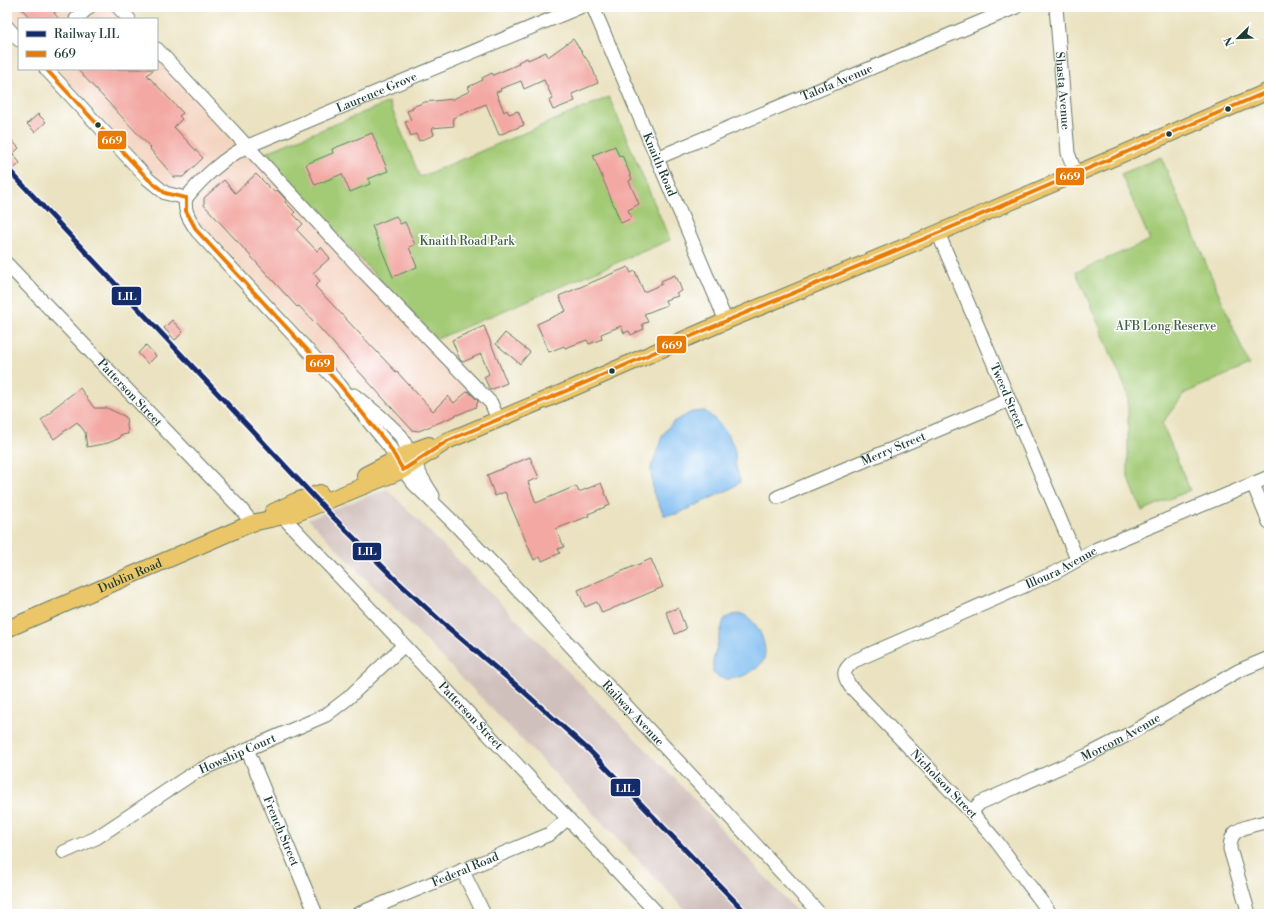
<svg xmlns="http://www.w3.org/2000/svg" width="1276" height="921" viewBox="0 0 1276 921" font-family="'Libre Bodoni',serif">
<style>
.built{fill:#f4d3c0}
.industrial{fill:#d0c0bc}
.green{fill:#a3ca75;stroke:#618454}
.water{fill:#7dbbf0;stroke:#4e7c92}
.building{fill:#f3a8a3}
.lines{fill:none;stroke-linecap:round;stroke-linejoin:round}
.minor-casing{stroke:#667765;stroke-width:15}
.major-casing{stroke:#667765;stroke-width:18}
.minor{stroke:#fff;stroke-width:13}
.major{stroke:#ebc669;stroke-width:16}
.bus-1-casing{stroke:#fff;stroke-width:7}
.bus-1{stroke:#e97b05;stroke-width:4}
.rail-1-casing{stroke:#fff;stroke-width:8}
.rail-1{stroke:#152c6b;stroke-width:5}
.bus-dot{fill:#1f3d34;stroke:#fff;stroke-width:1.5}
.labels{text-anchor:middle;stroke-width:3;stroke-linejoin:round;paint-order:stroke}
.street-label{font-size:12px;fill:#1f3d34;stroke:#fff}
.park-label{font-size:12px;fill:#406044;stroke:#fff}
.line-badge{stroke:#fff;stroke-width:1.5}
.badge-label{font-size:11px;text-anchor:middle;font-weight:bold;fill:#fff}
</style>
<rect width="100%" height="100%" fill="#fff"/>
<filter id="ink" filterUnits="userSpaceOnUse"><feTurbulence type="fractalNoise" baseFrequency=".025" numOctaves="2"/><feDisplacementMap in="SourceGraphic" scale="8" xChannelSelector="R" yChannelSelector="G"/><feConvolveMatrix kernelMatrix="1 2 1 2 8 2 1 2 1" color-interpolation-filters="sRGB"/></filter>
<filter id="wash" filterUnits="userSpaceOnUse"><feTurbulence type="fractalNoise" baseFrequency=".012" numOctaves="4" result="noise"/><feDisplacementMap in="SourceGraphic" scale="16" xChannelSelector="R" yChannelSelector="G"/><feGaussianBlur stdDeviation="0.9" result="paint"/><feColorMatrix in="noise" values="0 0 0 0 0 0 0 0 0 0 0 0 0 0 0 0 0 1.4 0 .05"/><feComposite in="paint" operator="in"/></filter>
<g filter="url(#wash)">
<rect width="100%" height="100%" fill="#eae2c0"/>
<g class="built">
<path d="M7,7h115l12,12h-115v10l-12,-12z"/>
<path d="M157,44l338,356 -87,36 -52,-57 -18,-7 -282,-303h101z"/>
</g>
<path class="industrial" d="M387,489l300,302 112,123h-110l-69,-73 -312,-322z"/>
<g class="green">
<path d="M609,97l61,143 -233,99 -177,-184 129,-53 31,75z"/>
<path d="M1161,157l88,208 -64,28 -23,30 28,67 -48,21 -14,-34v-83l-52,-122 74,-32 -29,-66z"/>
</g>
<g class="water">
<path d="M705,411c13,10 26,24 30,40 1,5 -1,11 1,16 1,6 4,9 4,15l-10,7 -53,25 -13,1 -11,-23 -2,-24 12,-34 10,-12 19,-10z"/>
<path d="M742,614c2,1 6,3 8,5 10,8 19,30 13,42 -6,10 -22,17 -33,18 -6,1 -12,-2 -17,-6v-12l11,-42 8,-4z"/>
</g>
<g id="blocks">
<g class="building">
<path d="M20,7h41l-7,6 5,6h-28z"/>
<path d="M573,39l19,28 6,16 -26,11 3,7 -22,9 -4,-9 4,-2 -9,-19 -20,9 -3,-8 -21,8 1,2 -5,1 8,20 3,-2 2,4 9,-3 6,14 -25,10 -13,-31 -33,14 1,8 -22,2 2,7 -15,6 -3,-7 -5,2 -6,-14 6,-2 -4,-9 6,-2 -1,-2 13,-5 28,-3 17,-8 -2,-4 15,-7 -1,-2 10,-5 1,2 26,-11 -1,-2 9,-4 1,2 18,-8 2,5z"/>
<path d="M77,69h77l-7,6 36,38 -4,3 3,3 -8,8 29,31 -20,19h-9l-24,-28 1,-1z"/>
<path d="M38,114l8,8 -11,10 -8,-8z"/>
<path d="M372,133l16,38 -20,8 2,5 -20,8 -8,-18 -27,11 -9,-21 27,-11 -1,-4z"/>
<path d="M7,135l12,13 -6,6 7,9 -13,12z"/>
<path d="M615,146l4,10 3,-1 10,24 -3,2 10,23 -11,6 4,8 -11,5 -28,-68z"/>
<path d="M256,174l18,18 3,-2 9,10 -1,2 10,10 -2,2 10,10 -6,6 20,21 4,-4 9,11 -17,15 7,8 -5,5 45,48 37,39v-1l36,39 15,-15 6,7 14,-12 10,10 -2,6 -57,24 -7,-1 -97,-107 -16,-17 -2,1 -93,-102v-7l20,-18 11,13z"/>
<path d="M396,216l4,8 5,-2 10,23 -6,2 8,20 -24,10 -21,-51z"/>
<path d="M628,267l3,6 4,-2 9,21 18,-8 -1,-3 14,-6 1,3h1l5,13 -6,2 2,3 -13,4 2,5 -23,9 4,8 -6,2 2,5 -13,6 -2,-4 -5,2 -3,-7 -20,8 1,5 -13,5 -2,-4 -22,8 -1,-2 -15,6 -12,-28 29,-13 -7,-15z"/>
<path d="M172,320l11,12 -8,8 -11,-12z"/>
<path d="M484,326l23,57 -17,7 -6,-13 5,-3 -8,-20 -18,8 -3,-2 -8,-20z"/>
<path d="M505,333l25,19 -10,12 -24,-20z"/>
<path d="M146,345l10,11 -8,8 -10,-11z"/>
<path d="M80,388l14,20h13l19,9 2,17 -8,1v3l-12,5 -21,4 -2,-15 -8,-10 -23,17 -13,-19 11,-8 -1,-2z"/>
<path d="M530,457l9,21 -11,4 8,21 40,-17 3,6 22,-9 9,22 -22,9 1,2 -33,13 8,18 -6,2 2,4 -18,8 -2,-4 -6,3 -29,-68 -10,4 -8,-21z"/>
<path d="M651,559l12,28 -61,26 -5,-11 -12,5 -7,-17z"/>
<path d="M678,608l8,21 -11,5 -9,-22z"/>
</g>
</g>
</g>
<g filter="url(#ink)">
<use href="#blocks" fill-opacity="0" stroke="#667765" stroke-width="1"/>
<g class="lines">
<g class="minor-casing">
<g id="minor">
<path d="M118,7l11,12"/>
<path id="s1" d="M593,7l133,314"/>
<path id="s2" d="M1056,7l12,146 8,21"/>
<path d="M76,19l13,-12"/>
<path d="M7,27l12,13"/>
<path d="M157,49l203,219 131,135 7,16"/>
<path d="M46,69l102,110 17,14 21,5"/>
<path id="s3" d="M657,158l359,-151"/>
<path id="s4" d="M186,198c-3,13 4,22 11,33l142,153 31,39 19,23 16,27 9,11 36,35 91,95 279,300"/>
<path id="s5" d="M186,198c16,-20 39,-41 62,-52l332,-139"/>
<path id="s6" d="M938,233l139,326"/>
<path id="s7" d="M7,264l234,245 11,14"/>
<path d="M354,395l26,21 21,20 21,42 11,18"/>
<path d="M1253,484l16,38"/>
<path id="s8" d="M778,497l231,-97"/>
<path id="s9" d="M279,508l8,13 371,393"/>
<path id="s10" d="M247,749l69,165"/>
<path id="s11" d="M971,812l9,-9 110,-49 41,-21 107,-62 31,-13"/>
<path id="s12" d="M64,852l32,-14 93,-62 13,-7 124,-54 21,-16 56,-53"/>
<path d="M462,870l22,44"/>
<path id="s13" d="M1050,913l-53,-71 -26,-30 -121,-126c-8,-12 -7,-16 4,-25l202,-89 41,-23 172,-72"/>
<path id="s14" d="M358,914l192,-80 17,-15"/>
<path d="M1249,914l-19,-65c0,-5 1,-12 5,-16 8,-7 24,-9 34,-12"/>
</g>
</g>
<g class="major-casing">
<g id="major">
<path d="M365,475l45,-23 19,-7"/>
<path d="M273,512l23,-11 24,-8"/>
<path id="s15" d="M7,629l245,-106 45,-10 106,-43 44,-29 126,-53 153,-67 212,-88 331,-142"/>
</g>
</g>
<use href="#minor" class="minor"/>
<use href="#major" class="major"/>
<g class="bus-1-casing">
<g id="bus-1">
<path d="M46,69l102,110 17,14 21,5"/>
<path d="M186,198v13l11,20 142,153 50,62 14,24 44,-29 126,-53 153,-67 212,-88 331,-142"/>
</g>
</g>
<use href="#bus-1" class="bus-1"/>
<g class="rail-1-casing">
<path id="rail-1" d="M7,168l326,349 65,65 46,42 79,67 68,61 156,162"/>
</g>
<use href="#rail-1" class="rail-1"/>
</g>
</g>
<g class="bus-dot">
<circle cx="1228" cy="109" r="3.5"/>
<circle cx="98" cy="125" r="3.5"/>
<circle cx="1169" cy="134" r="3.5"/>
<circle cx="612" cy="371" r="3.5"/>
</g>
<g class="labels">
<g class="street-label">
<text dy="4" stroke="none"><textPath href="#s3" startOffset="195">Talofa Avenue</textPath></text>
<text dy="4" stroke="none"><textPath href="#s2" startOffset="84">Shasta Avenue</textPath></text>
<text dy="4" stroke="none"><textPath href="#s5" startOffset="221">Laurence Grove</textPath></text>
<text dy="4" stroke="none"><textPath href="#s1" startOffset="171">Knaith Road</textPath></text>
<text dy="4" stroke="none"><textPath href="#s7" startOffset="178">Patterson Street</textPath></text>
<text dy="4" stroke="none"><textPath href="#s6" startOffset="177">Tweed Street</textPath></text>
<text dy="4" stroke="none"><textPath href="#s8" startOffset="125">Merry Street</textPath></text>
<text dy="4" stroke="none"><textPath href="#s13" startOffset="560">Illoura Avenue</textPath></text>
<text dy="4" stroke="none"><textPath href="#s15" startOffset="134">Dublin Road</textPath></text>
<text dy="4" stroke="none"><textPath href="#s4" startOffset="687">Railway Avenue</textPath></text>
<text dy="4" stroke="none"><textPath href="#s9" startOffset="283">Patterson Street</textPath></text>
<text dy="4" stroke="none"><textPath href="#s11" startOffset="168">Morcom Avenue</textPath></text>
<text dy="4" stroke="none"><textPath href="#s12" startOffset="200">Howship Court</textPath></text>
<text transform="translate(944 784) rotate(46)" y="4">Nicholson Street</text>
<text dy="4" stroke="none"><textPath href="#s10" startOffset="89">French Street</textPath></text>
<text dy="4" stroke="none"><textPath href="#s14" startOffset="116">Federal Road</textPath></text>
</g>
<g class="park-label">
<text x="467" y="245">Knaith Road Park</text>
<text x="1166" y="330">AFB Long Reserve</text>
</g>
</g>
<g class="line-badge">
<rect x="97" y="130" width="30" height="20" rx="4" fill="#e97b05"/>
<rect x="1055" y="167" width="30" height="19" rx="4" fill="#e97b05"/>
<rect x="111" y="286" width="31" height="20" rx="4" fill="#152c6b"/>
<rect x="656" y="335" width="31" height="19" rx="4" fill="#e97b05"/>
<rect x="305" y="354" width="30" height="19" rx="4" fill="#e97b05"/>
<rect x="352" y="542" width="30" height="19" rx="4" fill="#152c6b"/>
<rect x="610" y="778" width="31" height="19" rx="4" fill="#152c6b"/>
</g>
<g class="badge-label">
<text x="112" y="144">669</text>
<text x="1070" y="180">669</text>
<text x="127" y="300">LIL</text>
<text x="672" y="349">669</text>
<text x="320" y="367">669</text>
<text x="367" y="555">LIL</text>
<text x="625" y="792">LIL</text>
</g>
<rect width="1276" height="921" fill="none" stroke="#fff" stroke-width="24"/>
<rect x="18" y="18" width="140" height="52" fill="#ffffff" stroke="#a5b1ae"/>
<rect x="26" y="31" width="20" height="6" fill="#152c6b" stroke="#a5b1ae"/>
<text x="54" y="38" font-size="12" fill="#1f3d34">Railway LIL</text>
<rect x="26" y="51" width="20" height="6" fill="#e97b05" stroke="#a5b1ae"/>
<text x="54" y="58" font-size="12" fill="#1f3d34">669</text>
<g transform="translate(1238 38) rotate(247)" stroke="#ffffff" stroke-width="3" paint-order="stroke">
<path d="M0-3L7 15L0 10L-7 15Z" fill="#1f3d34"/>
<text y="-6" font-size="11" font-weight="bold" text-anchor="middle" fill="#1f3d34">N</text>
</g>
</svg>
